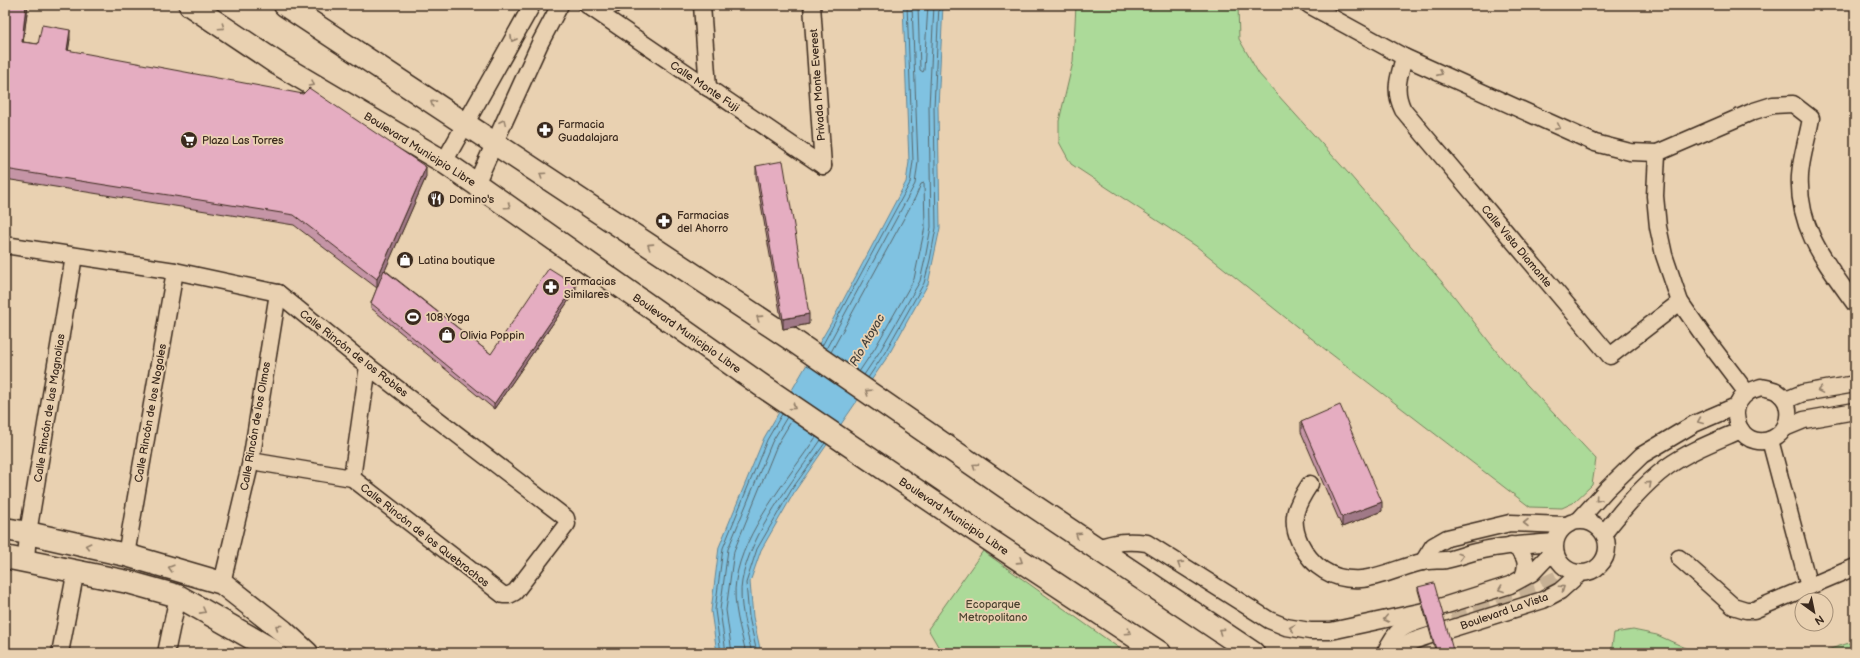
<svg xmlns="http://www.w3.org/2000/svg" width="1860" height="658" viewBox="0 0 1860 658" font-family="'Balsamiq Sans',sans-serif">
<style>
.green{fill:#acda99;stroke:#74825c}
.water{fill:#80c2e1;stroke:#648593}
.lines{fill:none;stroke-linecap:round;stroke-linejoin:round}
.shore{stroke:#57676c;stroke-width:1}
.street-tunnel{stroke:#c6b094;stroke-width:16;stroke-dasharray:16 8;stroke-linecap:butt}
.street-casing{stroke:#3b2a1e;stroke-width:19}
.secondary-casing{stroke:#3b2a1e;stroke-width:25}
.street{stroke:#e9d1b1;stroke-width:16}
.secondary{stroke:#e9d1b1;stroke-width:22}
.wall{fill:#c595a6;stroke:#3b2a1e}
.shaded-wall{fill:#a07987;stroke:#3b2a1e}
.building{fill:#e5adc1;stroke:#3b2a1e}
.oneway{stroke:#927e68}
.labels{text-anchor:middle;stroke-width:3.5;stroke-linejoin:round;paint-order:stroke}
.street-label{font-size:11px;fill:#3b2a1e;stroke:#e9d1b1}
.poi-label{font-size:11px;fill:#3b2a1e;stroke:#e9d1b1;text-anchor:start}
.park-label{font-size:11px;fill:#4c4430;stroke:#e9d1b1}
.water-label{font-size:12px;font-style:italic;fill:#45413b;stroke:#e9d1b1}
</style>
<rect width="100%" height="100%" fill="#e9d1b1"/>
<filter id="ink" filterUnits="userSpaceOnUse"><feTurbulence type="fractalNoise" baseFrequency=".025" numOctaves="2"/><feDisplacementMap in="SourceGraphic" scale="8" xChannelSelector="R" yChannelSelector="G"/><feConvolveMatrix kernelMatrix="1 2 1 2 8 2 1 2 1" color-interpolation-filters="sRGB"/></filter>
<g filter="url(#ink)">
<g class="green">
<path d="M1076,5h162l1,34 20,35 90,100 105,122 46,60 96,103 -4,26 -19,18 -11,5 -32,-1 -204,-157 -130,-104 -125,-82 -12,-22v-21l14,-59z"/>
<path d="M983,551l143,102h-184l-14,-24z"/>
<path d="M1633,630l24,5 40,18h-86l3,-20z"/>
<path d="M1855,641v12h-35l1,-1z"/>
</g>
<path class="water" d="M903,5h40l-5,102 2,121 -12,56 -40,72 -93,135 -34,59 -11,32 3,35 8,36h-44l-6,-42 8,-64 45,-109 67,-115 75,-141 3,-20z"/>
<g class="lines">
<g class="shore">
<path d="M918,5l2,65 3,2 1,-2 4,-65"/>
<path d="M822,346l88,-163 3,-22 -6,-156"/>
<path d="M826,349l89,-165 3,-22 -6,-157"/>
<path d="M831,352l84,-154 6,-14 3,-1 1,44 -11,52 -39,69 -16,24"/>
<path d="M864,375l16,-24 40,-70 5,-22 6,-32 -2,-120 5,-102"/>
<path d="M868,378l16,-24 40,-71 6,-23 6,-32 -2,-121 5,-102"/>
<path d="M721,653l-6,-43 8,-62 44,-108 15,-26"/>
<path d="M726,653l-6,-43 8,-61 44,-107 15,-25"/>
<path d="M732,653l-6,-43 8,-59 43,-106 15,-25"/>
<path d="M746,653c-5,-22 -14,-50 -10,-73 6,-47 54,-104 80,-143"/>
<path d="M752,653c-5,-20 -14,-53 -10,-72 8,-48 52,-101 79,-141"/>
<path d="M757,653l-8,-36 -3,-34 11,-34 35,-60 33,-46"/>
</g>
<path class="street-tunnel" d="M1427,619l108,-31 38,-16"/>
<g class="street-casing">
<g id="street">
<path d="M587,5l236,161"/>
<path d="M592,5v3l21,-3"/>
<path d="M702,5l6,83"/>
<path d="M812,5l11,161"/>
<path d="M1309,5l95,52 191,86 35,9 27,1 97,-42 19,-6 20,-1 18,14c-3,19 -10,39 -11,57 -3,54 26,88 55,129"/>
<path d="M1404,57c-5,21 -11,32 -1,53l207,246 70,-54"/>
<path d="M1657,153l-2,43 3,31 6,28 16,47 23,33 44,58"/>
<path d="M444,162l88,-157"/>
<path d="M476,184l64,-141 20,-38"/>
<path d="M5,245l170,26 103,22 90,73 198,152 1,6 -52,68 -6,3h-6l-151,-117 -101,-17"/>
<path d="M1761,387c5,1 11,2 15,4 5,3 10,9 11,14 9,31 -31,50 -47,24 -7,-13 -5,-27 7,-36 3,-3 10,-4 14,-6z"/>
<path d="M1786,400l17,-7 52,-9"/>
<path d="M1787,427l17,-7 51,-9"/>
<path d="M1770,440l39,147"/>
<path d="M352,478l16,-112"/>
<path d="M1310,484c-14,21 -21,35 -10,59 12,24 33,38 61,36 17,-1 43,-13 61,-17 8,-2 17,-1 24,-2 11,-2 22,-7 33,-9 25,-6 50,-7 75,-9"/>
<path d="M1579,520l28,-31 35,-34 52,-31 42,-18"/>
<circle cx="1581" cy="547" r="26"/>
<path d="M1604,533c19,-24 39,-48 63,-66 22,-16 49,-26 74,-37"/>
<path d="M1511,545c14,7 18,18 12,32"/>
<path d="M1096,548c20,-6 31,-8 51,-5l122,77 17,7 24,4h21l93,-20"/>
<path d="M126,555l49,-284"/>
<path d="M1679,558l54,48 13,4h8l101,-43"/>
<path d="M26,560l2,-27 46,-277"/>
<path d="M1423,562l10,-16 14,-8 63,-15 55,2"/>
<path d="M222,583l29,-122 27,-168"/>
<path d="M1440,607l70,-22 22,-12 22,-23"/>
<path d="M1447,630l96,-30 17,-9 19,-17"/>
<path d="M60,653l16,-83"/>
<path d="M166,653l12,-57"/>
<path d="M1385,653c11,-24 17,-27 41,-34"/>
<path d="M1391,653l22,-12 18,-6"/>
</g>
</g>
<g class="secondary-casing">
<g id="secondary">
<path d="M190,5l88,59 166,98 32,22 285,201 215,146 184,122"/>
<path d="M285,5l506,334 216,149 246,165"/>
<path d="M5,529l23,4 98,22 96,28 61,48 24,22"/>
<path d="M5,557l123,25 50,14 91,52 6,5"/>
</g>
</g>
<use href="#street" class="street"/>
<use href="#secondary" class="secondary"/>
</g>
<g class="wall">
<path d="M5,5h23l-5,37 15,2 32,-5 -2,11 358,127 -41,93 106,84 85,-64 -82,119 -123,-101v-5l6,-15 -83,-63 -289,-46z"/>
<path d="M756,166l53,158 -26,5 -27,-153z"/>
<path d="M1301,422l81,89 -40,16 -41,-95z"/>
<path d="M1418,587l35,65 -3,1h-14l-18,-63z"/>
</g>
<g class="shaded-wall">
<path d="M26,5h2l-6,46v-9z"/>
<path d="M70,30v9l-3,21v-10z"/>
<path d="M426,167v10l-49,112v-10z"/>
<path d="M576,285v5l-82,119v-5z"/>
<path d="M809,314v10l-26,5v-10z"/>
<path d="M1382,502v9l-40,16v-10z"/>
<path d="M1453,650v2l-3,1h-9z"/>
</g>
<g class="building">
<path d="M5,5h21l-4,37 16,2 4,-19 28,5 -3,20 236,44 6,-6 117,79 -49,112 -83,-64 -289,-46z"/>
<path d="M783,161l26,153 -26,5 -27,-153z"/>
<path d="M549,268l27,17 -82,119 -123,-101 13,-33 107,84z"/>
<path d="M1340,405l42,97 -40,15 -41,-95z"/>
<path d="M1434,583l19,67 -12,3h-4l-19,-66z"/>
</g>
<defs><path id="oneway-chevron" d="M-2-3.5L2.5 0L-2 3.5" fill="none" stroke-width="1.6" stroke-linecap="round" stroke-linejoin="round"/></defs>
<g class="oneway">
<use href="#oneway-chevron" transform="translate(222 27) rotate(34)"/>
<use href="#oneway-chevron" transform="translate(513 39) rotate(119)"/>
<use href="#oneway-chevron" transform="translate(1440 73) rotate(24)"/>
<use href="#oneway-chevron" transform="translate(312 84) rotate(31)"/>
<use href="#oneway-chevron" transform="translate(433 103) rotate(-147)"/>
<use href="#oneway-chevron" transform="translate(503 122) rotate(-65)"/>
<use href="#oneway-chevron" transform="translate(1558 127) rotate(24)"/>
<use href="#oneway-chevron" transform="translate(542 175) rotate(-146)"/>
<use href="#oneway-chevron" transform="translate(508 206) rotate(35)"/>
<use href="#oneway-chevron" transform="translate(650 246) rotate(-147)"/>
<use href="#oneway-chevron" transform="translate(759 318) rotate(-147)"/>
<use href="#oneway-chevron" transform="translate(1820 390) rotate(170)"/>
<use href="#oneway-chevron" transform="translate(868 392) rotate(-146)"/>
<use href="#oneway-chevron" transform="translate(793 407) rotate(34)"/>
<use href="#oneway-chevron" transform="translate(1700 421) rotate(157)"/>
<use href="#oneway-chevron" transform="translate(975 466) rotate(-146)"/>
<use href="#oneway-chevron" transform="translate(1649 484) rotate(-42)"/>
<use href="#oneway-chevron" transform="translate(1598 499) rotate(132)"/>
<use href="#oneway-chevron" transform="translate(1526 523) rotate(-180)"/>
<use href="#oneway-chevron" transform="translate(1078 535) rotate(-146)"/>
<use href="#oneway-chevron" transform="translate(88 546) rotate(-167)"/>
<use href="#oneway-chevron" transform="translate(1461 556) rotate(-16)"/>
<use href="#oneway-chevron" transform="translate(1020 561) rotate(33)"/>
<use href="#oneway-chevron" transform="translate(1180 564) rotate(-148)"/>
<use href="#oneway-chevron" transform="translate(171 568) rotate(-164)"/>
<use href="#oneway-chevron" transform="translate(1562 588) rotate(-35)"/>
<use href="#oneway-chevron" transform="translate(1501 589) rotate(160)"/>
<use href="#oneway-chevron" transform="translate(203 611) rotate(29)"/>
<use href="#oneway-chevron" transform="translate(1386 619) rotate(168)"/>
<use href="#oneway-chevron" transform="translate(278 627) rotate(-142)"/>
<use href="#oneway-chevron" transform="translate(1292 628) rotate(-169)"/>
<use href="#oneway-chevron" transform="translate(1221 631) rotate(-146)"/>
<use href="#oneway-chevron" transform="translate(1128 632) rotate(34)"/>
</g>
</g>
<defs>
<g id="pharmacy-disc" transform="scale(0.9)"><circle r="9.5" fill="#3b2a1e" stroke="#e9d1b1"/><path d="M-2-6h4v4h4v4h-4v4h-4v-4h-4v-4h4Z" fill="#fff"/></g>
<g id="supermarket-disc" transform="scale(0.9)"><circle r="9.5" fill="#3b2a1e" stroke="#e9d1b1"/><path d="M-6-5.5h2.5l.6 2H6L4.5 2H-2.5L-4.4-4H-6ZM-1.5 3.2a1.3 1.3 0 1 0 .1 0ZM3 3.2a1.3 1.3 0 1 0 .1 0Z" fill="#fff"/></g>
<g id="restaurant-disc" transform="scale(0.9)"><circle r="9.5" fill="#3b2a1e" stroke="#e9d1b1"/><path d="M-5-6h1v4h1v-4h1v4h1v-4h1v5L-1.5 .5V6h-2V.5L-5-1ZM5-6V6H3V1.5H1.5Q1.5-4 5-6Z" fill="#fff"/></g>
<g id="shop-disc" transform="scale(0.9)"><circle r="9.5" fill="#3b2a1e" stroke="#e9d1b1"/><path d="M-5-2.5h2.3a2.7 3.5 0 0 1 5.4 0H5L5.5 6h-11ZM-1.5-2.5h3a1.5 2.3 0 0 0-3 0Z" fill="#fff"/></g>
<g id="stadium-disc" transform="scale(0.9)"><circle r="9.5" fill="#3b2a1e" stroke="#e9d1b1"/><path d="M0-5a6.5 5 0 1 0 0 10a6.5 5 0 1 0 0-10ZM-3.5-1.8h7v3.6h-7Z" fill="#fff"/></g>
</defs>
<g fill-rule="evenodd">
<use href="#pharmacy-disc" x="545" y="130"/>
<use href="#supermarket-disc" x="189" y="140"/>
<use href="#restaurant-disc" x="436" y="199"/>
<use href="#pharmacy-disc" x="664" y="221"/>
<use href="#shop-disc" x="405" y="260"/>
<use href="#pharmacy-disc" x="551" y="287"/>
<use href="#stadium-disc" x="413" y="317"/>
<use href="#shop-disc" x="447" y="335"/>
</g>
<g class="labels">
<g class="street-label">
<text transform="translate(817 85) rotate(-94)" y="4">Privada Monte Everest</text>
<text transform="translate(705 86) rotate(34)" y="4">Calle Monte Fuji</text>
<text transform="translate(420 149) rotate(32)" y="4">Boulevard Municipio Libre</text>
<text transform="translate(1517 246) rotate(50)" y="4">Calle Vista Diamante</text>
<text transform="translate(687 333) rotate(35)" y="4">Boulevard Municipio Libre</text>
<text transform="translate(354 353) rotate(38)" y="4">Calle Rincón de los Robles</text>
<text transform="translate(49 408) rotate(-81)" y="4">Calle Rincón de las Magnolias</text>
<text transform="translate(150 413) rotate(-80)" y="4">Calle Rincón de los Nogales</text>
<text transform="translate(255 426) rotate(-80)" y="4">Calle Rincón de los Olmos</text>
<text transform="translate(954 516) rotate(34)" y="4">Boulevard Municipio Libre</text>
<text transform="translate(425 535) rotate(38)" y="4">Calle Rincón de los Quebrachos</text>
<text transform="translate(1504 611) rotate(-19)" y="4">Boulevard La Vista</text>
</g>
<g class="poi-label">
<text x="558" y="128">Farmacia<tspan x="558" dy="13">Guadalajara</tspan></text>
<text x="202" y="144">Plaza Las Torres</text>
<text x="449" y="203">Domino's</text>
<text x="677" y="219">Farmacias<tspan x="677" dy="13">del Ahorro</tspan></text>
<text x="418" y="264">Latina boutique</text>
<text x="564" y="285">Farmacias<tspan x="564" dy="13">Similares</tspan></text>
<text x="426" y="321">108 Yoga</text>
<text x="460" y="339">Olivia Poppin</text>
</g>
<g class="park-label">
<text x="993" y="608">Ecoparque<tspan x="993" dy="13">Metropolitano</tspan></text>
</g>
<g class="water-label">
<text transform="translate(867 340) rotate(-60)" y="4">Río Atoyac</text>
</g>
</g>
<rect width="1860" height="658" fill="none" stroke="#e9d1b1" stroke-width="20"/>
<rect x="10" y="10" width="1840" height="638" fill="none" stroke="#3b2a1e" stroke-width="1.5" filter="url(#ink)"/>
<g transform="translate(1814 612) rotate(147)"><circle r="19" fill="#e9d1b1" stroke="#a38e76"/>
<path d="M0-3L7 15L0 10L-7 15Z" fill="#3b2a1e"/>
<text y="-6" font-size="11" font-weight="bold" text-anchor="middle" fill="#3b2a1e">N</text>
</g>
</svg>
